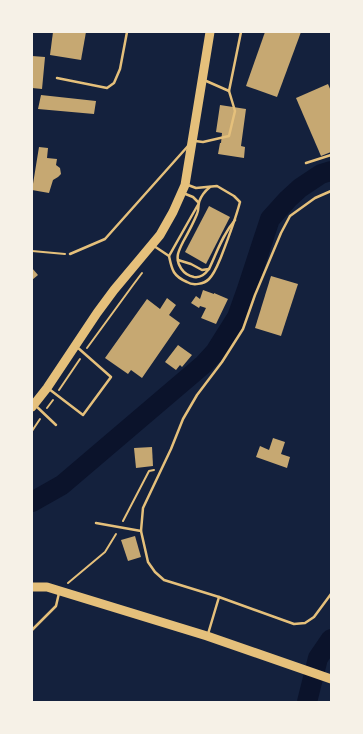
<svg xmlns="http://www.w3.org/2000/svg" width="363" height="734" viewBox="0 0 363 734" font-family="'Archivo Narrow',sans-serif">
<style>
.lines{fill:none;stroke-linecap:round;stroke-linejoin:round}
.river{stroke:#0b132b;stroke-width:20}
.building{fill:#c6a872}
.path{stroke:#e5c07b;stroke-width:2}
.service{stroke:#e5c07b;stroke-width:2.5}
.trunk{stroke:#e5c07b;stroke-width:9}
</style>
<rect width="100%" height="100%" fill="#14213d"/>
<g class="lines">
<g class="river">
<path d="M32,502l30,-17 142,-121 11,-12 22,-35 10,-28 23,-70 18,-20 12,-11 21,-14 10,-3"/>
<path d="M307,702l11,-44 13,-19"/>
</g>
</g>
<g class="building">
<path d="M53,32h33l-5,28 -31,-5z"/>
<path d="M265,32h36l-24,65 -31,-11z"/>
<path d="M32,56l13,1 -3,32 -10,-1z"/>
<path d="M328,84l3,7v61l-10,4 -25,-58z"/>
<path d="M41,95l55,6 -2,13 -56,-5z"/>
<path d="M220,105l26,4 -5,37 4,1 -1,11 -26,-4 2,-11h1l1,-10 -6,-1z"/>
<path d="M39,147l9,1 -1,10 10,1 -1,6 4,3 1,6 -3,3 -5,3 -4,13 -17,-3z"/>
<path d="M209,206l21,11 -24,47 -21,-12z"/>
<path d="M32,268l6,7 -6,5z"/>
<path d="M271,276l27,8 -17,52 -26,-8z"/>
<path d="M203,290l11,4v-1l14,6 -12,25 -15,-6 5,-10 -6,-2 -1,2 -8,-5 5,-7 4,3z"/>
<path d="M167,298l9,7 -7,10 11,8 -38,55 -11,-8 -3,4 -23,-16 42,-59 13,10z"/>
<path d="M178,345l14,10 -10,12 -2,-2 -4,5 -11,-8z"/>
<path d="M273,438l12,4 -4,12 9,3 -3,11 -31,-11 4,-11 9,4z"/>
<path d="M152,447l1,19 -17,2 -2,-20z"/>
<path d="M135,536l6,21 -13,4 -7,-21z"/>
</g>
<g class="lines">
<g class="path">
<path d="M32,251l33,3"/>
<path d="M87,348l46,-63 9,-12"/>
<path d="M59,390l21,-31"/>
<path d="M47,408l6,-8"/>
<path d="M32,431l8,-12"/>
<path d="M123,521l26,-50 5,-1"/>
<path d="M68,583l37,-31 11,-18"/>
</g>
<g class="service">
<path d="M57,78l50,10 7,-5 6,-14 7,-37"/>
<path d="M204,80l25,11 12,-59"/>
<path d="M195,141l8,1 26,-6 6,-25 -6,-20"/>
<path d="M306,163l25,-8"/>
<path d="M210,187c-5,4 -9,9 -11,15 -1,4 0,8 -2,12 -4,10 -9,19 -14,28 -2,4 -4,8 -5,12 -2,10 5,21 16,23 7,1 11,-3 15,-8 8,-17 14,-35 26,-49"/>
<path d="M331,191l-16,7 -25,18 -9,17 -26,62 -12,34 -21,33 -25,33 -14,24 -12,30 -28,59 -2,23 7,31 7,10 9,8 55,17 75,27 11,-1 9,-6 17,-23"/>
<path d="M183,193l10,4 6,6 -8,14 -22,39c3,14 4,20 18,26 6,4 17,2 22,-3 6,-6 9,-15 12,-22 7,-18 14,-36 19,-55l-6,-6 -17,-10 -21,2 -8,-3"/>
<path d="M154,246l15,10"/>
<path d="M70,254l35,-15 83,-93"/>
<path d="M178,260l13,4 11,6 7,-1"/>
<path d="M49,389l34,26 28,-38 -34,-30"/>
<path d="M36,406l20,19"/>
<path d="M96,523l45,8"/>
<path d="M32,630l24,-24 3,-13"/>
<path d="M208,634l11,-37"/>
</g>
<g class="trunk">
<path d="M32,407l15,-19 50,-75 17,-23 46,-55 13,-23 12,-27 25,-153"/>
<path d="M32,587h15l160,49 124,43"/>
</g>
</g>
<rect width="363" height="734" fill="none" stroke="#f6f1e7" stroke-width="66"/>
</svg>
